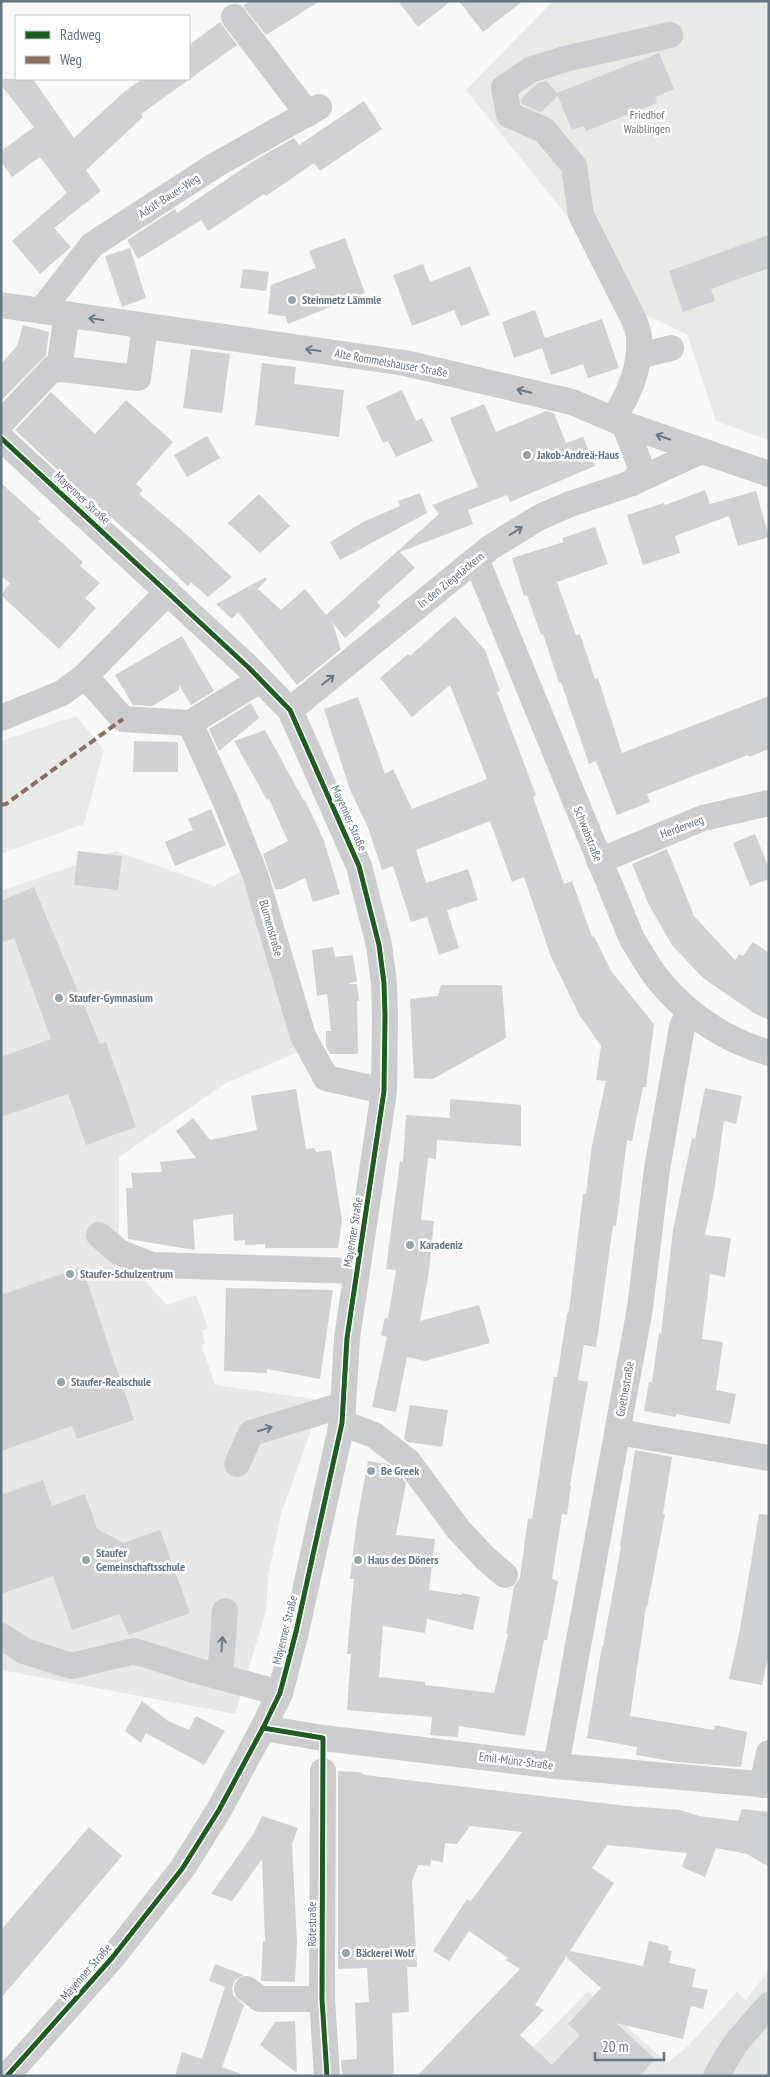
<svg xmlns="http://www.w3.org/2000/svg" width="770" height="2077" viewBox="0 0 770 2077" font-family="'PT Sans Narrow',sans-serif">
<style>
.built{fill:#e7e8e8}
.green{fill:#e7eae5}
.building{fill:#cfd1d2;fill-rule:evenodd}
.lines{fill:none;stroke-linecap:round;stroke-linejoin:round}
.minor{stroke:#cbcdce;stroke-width:26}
.quiet{stroke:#8d6e63;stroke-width:4;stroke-dasharray:8 4;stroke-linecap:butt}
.cycleway-casing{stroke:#fff;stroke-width:8}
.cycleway{stroke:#1b5e20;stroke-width:5}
.oneway{stroke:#6a7a85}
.poi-dot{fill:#98a4ab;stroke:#fff;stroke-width:2}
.labels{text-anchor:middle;stroke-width:5;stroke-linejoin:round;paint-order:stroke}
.park-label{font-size:12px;fill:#687964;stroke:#fff}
.street-label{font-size:12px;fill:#657681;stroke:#fff}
.poi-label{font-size:12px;font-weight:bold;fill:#657681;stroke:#fff;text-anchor:start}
</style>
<rect width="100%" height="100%" fill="#f8f8f8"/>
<g class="built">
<path d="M116,851l98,35 26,-14 59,158 -3,23 -70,30 -107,74v95l48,53 29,-10 12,33 -6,3 3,12 -3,3 13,39 107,15 -41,114 -13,63 -2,34 -31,103 -234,-44v-779z"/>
<path d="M769,1970v106h-264l83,-85 79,72 79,-63z"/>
</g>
<g class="green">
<path d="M565,1h204v439l-53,-19 -29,-87 -40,-18 -181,-226 86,-88z"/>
<path d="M76,716l28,34 -20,74 -83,30v-113z"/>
<path d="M737,1992l9,8 -47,74 -19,-11 -10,13h-9z"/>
</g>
<g class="building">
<path d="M250,1h70l-54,34 -23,-29z"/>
<path d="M398,1h53l-33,26z"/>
<path d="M459,1h64l-40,31z"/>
<path d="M220,22l17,23 -96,69 2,3 -57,53 15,21 -47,37 17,19 -31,27 -28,-33 55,-48 -27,-36 -28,20 -11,-16v-10l33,-24 -33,-42v-6h32l41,59 50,-46 18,-13h47v-34z"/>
<path d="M659,53l15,36 -19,8 2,6 -71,28 -2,-5 -12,4 -14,-34 -17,16 -19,-8 -1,-5 17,-16 8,-2 11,12z"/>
<path d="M364,101l18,28 -62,42 -6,-8 -48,33 -2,-2 -56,37 -7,-11 -63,39 -11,-19 48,-31 2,4 78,-53 39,-22 5,7z"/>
<path d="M769,235v33l-58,21 4,12 -32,11 -14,-41z"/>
<path d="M345,238l20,55 -77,31 -3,-8 -17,-2 3,-29 45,-17 -7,-17z"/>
<path d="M130,248l16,50 -24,9 -17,-51z"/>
<path d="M423,264l7,18 40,-16 20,49 -29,11 -7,-16 -42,16 -19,-51z"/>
<path d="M243,269l26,3 -3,19 -26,-3z"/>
<path d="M535,310l10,28 57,-19 17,49 -31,10 -5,-14 -32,11 -9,-27 -28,10 -12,-36z"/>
<path d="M23,325l26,7 -3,23 -45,46v-37l16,-18z"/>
<path d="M191,349l39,5 -8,59 -39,-5z"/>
<path d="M262,363l34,4 -2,17 50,6 -5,47 -84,-12z"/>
<path d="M402,390l14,31 6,-3 11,23 -37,16 -8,-16 -5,2 -17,-37z"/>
<path d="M51,392l44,42 31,-34 47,42 -37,42 7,6 -4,4 47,40 46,43 -24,20 -17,-15 -3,4 -32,-30 -79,-68 -62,-58z"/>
<path d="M484,404l12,28 50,-21 8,2 12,30 17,-6 12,29 -85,36 -3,-7 -39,15 5,14 -73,28 15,16 -38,34 4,4 -36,32 -13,-16 9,27 -44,36 -59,-73 -6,7 -16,-15 50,-27 1,2 -9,10 23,21 24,-21 21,26 113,-101 -7,-9 46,-18 -28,-69z"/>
<path d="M207,436l13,22 -33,19 -13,-22z"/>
<path d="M1,483l40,36 -3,2 45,41 -3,4 20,17 -15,15 11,10 -37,41 -58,-54 9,-12 -9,-7z"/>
<path d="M705,490l5,14 46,-13 13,46 -31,9 -9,-30 -54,20 5,17 -37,12 -16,-50 37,-12 1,2z"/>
<path d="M420,493l7,20 -87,47 -10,-18 35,-21 35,-15 -2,-5z"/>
<path d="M259,494l31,32 -30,27 -32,-30z"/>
<path d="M595,527l13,37 -51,18 19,53 4,-1 15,45 3,-1 24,75 147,-57v53l-20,8 -1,-2 -101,39 3,8 -33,13 -21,-54 -7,3 -28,-82 -2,1 -16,-49 -2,1 -14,-40 -3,1 -12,-38 52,-16 -2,-4z"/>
<path d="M455,616l30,34 15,41 -3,1 39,103 -3,2 31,87 8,-3 20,56 2,-1 17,35 43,53 -8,63h-3l-11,54 -5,-1 -11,86h-3l-17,121 -12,-2 -6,35 10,2 -18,103 1,1 -4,29 -5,-1 -10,65 6,2 -11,59h-3l-19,96 -66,-10 -1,11 -28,-2 2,-18 -85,-7 4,-56h-4l7,-75h-4l7,-59 11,-59 20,3 9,8 9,11 -10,52 39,4 -6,51 33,5v-2l18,4 -7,33 -46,-11 -2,14 -42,-7 -4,51 46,5v3l69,8 14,-59h-2l8,-48 6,-8 8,-60 4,1 22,-142h3l10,-63 2,-3 14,-117h3l6,-49 14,-64 -10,-1 5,-34 -21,-30 -29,-59 -27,-80 -12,5 -22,-61 -74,29 10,33 42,-14 10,31 -31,10 12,38 -20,7 -12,-38 -16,5 -18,-56 -11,4 -15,-45 -17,-35 -26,-81 34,-12 27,77 8,-5 19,40 75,-30 -37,-94 -38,32 -32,-39 28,-24 2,2z"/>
<path d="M182,636l32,55 -23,14 -12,-20v5l-27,16 -19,-1 -18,-30z"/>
<path d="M251,703l8,15 -40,33 -10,-22z"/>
<path d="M265,730l39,71 1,-1 19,41 16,53 -27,8 -8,-24 -23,11h-7l-12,-35 25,-13 -19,-42 -2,1 -33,-59z"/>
<path d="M134,741l44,1v30h-45z"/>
<path d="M211,809l15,36 -51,21 -10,-24 28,-12 -5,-11z"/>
<path d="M755,834l14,34v11l-19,7 -17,-43z"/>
<path d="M667,849l26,64 -1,1 43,46 4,-6 4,2 10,-14 16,11v67l-15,-7 -51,-35 -31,-33 -23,-40 -17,-41z"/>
<path d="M78,851l44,5 -4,34 -44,-5z"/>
<path d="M34,887l66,157 6,-2 30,85 -50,18 -18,-51 -67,23v-60l50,-18 -37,-101 -13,5v-42z"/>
<path d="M333,947l2,10 18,-2 4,26 -9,3h9l2,17h-2l1,53h-28l-4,-8v-15h5l-4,-37 -10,2 -5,-46z"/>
<path d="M441,985h61l4,53 -73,41 -19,-1 -4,-79 28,-3z"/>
<path d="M705,1088l37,8 -6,28 -12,-3 -10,71 -9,43 26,3 -6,39 -15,-3 -8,65 21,3 -7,48 20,4 -6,30 -54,-10v3l-32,-6 5,-29h3l7,-49 2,1 12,-104 19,-92 3,1z"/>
<path d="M296,1089l10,60 8,-1 2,4 15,-2 11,71 -4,27h-73v-4l-20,1v-5l-11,1 -1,-27 -40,6 2,30 -67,-11 -2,-51h7l-2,-15 31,-1 -2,-10 36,-4 -20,-27 17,-13 17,22 47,-10 -6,-34z"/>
<path d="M450,1099l71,6v41l-84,-6 -1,19 -8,-1 -7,62 13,1 -5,50 -9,50 59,-16 11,38 -65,18 -18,-4 -11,55 -24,-5 15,-70 -6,-2 4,-17h3l8,-48 -10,-1 14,-108 3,1 3,-47 44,3z"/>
<path d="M82,1267l52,153 -57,19 -5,-13 -71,25v-156z"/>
<path d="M226,1288l107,2 -13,89 -53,-10v4l-43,-2z"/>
<path d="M410,1405l38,5 -6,37 -34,-5 -4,-3z"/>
<path d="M635,1450l37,7 -9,57h2l-18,94 -1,-1 -16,109 84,14 1,-5 32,7 -6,35 -65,-5 -40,-7 1,-8 -50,-9 15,-92h1l18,-99h-1z"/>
<path d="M43,1480l9,26 33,-12 12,35 27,14 36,-13 30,83 -61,22 -10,-21 -47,16 -19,-54 -52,18v-99z"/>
<path d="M759,1514l10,1v137l-7,33 -33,-6 11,-50z"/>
<path d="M142,1701l26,20 21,9 7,-14 29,15 -21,34 -58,-32 -5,10 -16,-12z"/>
<path d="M338,1771l21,1 6,3 262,31 53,4 19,6 39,5 4,-12 27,3v55l-22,-13 -31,-6 -11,29 -23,-10 5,-14 -80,-8 -15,23 22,15 -44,68 73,15 6,-25 20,5 -1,4 4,1 -3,12 27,6 -4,18 16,3 -5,19 -12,-3 -8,33 -67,-16 39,36 -15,17h-223l103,-107 -14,-9 2,-2 -39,-27 -20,30 -16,-10 34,-52 4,2 51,-69 -52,-6 -13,18 -12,-1 -2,19 -12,-2 -1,6 -12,-1 -6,16 5,86h-10l2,45 -17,1 2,63h-52l-1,-16 16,-1 -2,-56 14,-1 -2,-34 -29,1zM566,1957l35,31 -33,36 12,11 -28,30 -32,-30 24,-25 -9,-5z"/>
<path d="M262,1816l36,12 -6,16 5,99 -2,39 -34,-1 2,-40h2l-3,-82 -30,42 -21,-7 43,-61z"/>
<path d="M89,1827l33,29 -121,142v-68z"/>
<path d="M215,1964l29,11 -9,5 -3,7 1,8 11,10 -22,62 19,7v2h-66l7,-24 20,7 23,-72 -16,-6z"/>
<path d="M295,2021l2,52 -37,-28 15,-23z"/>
</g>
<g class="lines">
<g class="minor">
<path d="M234,17l74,97"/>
<path d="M1,305l404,58 167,39 52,22 145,50"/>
<path d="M41,311l51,-66 122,-79 105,-59"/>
<path d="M639,356l32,-8"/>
<path d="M59,369l8,-55"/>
<path d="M613,418c16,-22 28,-52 26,-80 0,-6 -3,-12 -5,-18l-53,-105 -7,-49 -30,-36 -35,-15 -5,-27 26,-18 35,-11 105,-24"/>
<path d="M1,423l52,-55 85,10 7,-52"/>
<path d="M624,424l18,46 -10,13"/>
<path d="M1,438l248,230 41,42 69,156 20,79 5,38 1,33 -1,75 -37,247 -5,85 -46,209 -16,61 -17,35 -44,82 -37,59 -70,89 -105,118"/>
<path d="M476,559l156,380c8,13 16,27 25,39 29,36 68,62 112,75"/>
<path d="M85,676l38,43 67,4 70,-43"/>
<path d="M290,710l201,-163 49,-30 30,-13 62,-21 69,-32"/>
<path d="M1,718l61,-25 23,-17 83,-84"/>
<path d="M190,723l35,77 30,74 48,162 23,42 58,13"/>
<path d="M599,861l104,-43 66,-15"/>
<path d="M99,1235l20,17 33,13 205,6"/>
<path d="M342,1423l32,12 34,26 50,68 27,29 20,17"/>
<path d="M618,1432l151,26"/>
<path d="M237,1464l14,-31 92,-28"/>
<path d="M1,1636l23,15 48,15 62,-15 60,19 86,23"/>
<path d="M220,1677l5,-66"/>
<path d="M263,1728l60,10 233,28 213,19"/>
<path d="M556,1766l84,-458 17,-139 25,-142 7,-15"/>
<path d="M323,1771l-1,228 5,77"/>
<path d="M762,1785l7,-32"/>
<path d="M247,1989l13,10h62"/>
<path d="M716,2076l19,-32 34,-39"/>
</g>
<path class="quiet" d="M1,805l5,-1 117,-85"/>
<g class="cycleway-casing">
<g id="cycleway">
<path d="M1,438l248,230 41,42 69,156 20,79 5,38 1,33 -1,75 -37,247 -5,85 -46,209 -16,61 -17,35 -44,82 -37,59 -70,89 -105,118"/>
<path d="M263,1728l60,10 -1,261 5,77"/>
</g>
</g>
<use href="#cycleway" class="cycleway"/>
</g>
<defs><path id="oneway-shaft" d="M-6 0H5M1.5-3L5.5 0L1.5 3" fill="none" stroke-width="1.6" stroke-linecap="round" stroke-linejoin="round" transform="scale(1.25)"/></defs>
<g class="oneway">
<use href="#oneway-shaft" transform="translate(96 319) rotate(-172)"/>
<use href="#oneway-shaft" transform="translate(313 350) rotate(-172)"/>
<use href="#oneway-shaft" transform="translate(524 391) rotate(-167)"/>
<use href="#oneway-shaft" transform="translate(663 437) rotate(-161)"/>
<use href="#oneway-shaft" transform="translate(516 531) rotate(-32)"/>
<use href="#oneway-shaft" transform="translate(328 680) rotate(-39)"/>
<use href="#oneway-shaft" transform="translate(265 1429) rotate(-17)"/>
<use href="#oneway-shaft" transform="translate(222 1644) rotate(-86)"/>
</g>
<g class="poi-dot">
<circle cx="292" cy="300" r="5"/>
<circle cx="527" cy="455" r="5"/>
<circle cx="59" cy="998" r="5"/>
<circle cx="410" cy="1245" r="5"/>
<circle cx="70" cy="1274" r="5"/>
<circle cx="61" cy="1382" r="5"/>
<circle cx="371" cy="1471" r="5"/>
<circle cx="86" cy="1560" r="5"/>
<circle cx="358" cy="1560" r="5"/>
<circle cx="346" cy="1953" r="5"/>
</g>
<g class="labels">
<g class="park-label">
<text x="647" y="119">Friedhof<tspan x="647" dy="14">Waiblingen</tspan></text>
</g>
<g class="street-label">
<text transform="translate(169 196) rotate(-33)" y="4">Adolf-Bauer-Weg</text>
<text transform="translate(391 363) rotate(10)" y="4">Alte Rommelshauser Straße</text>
<text transform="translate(82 498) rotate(43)" y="4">Mayenner Straße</text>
<text transform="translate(451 580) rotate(-39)" y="4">In den Ziegeläckern</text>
<text transform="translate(349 818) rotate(66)" y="4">Mayenner Straße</text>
<text transform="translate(682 827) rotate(-21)" y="4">Herderweg</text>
<text transform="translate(588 834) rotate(68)" y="4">Schwabstraße</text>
<text transform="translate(271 928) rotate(74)" y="4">Blumenstraße</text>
<text transform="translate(353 1232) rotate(-81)" y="4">Mayenner Straße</text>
<text transform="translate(625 1389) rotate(-80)" y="4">Goethestraße</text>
<text transform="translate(285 1630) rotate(-76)" y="4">Mayenner Straße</text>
<text transform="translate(516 1761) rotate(7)" y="4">Emil-Münz-Straße</text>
<text transform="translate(312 1924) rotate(-90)" y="4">Rötestraße</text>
<text transform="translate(86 1972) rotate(-49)" y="4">Mayenner Straße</text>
</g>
<g class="poi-label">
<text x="302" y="304">Steinmetz Lämmle</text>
<text x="537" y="459">Jakob-Andreä-Haus</text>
<text x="69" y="1002">Staufer-Gymnasium</text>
<text x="420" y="1249">Karadeniz</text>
<text x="80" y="1278">Staufer-Schulzentrum</text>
<text x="71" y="1386">Staufer-Realschule</text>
<text x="381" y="1475">Be Greek</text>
<text x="96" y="1557">Staufer<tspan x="96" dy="14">Gemeinschaftsschule</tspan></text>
<text x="368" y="1564">Haus des Döners</text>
<text x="356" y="1957">Bäckerei Wolf</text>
</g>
</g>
<rect width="770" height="2077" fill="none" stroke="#657681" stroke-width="5"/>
<rect x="15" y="15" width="175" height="65" fill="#ffffff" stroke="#c1c8cd"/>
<rect x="25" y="31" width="25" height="8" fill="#1b5e20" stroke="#c1c8cd"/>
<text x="60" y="40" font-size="15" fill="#657681">Radweg</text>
<rect x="25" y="56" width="25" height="8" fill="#8d6e63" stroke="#c1c8cd"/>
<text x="60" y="65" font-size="15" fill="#657681">Weg</text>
<path d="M595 2052v8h69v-8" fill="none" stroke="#657681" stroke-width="2.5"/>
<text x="602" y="2052" font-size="15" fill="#657681" stroke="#ffffff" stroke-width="4" paint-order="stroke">20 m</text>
</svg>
